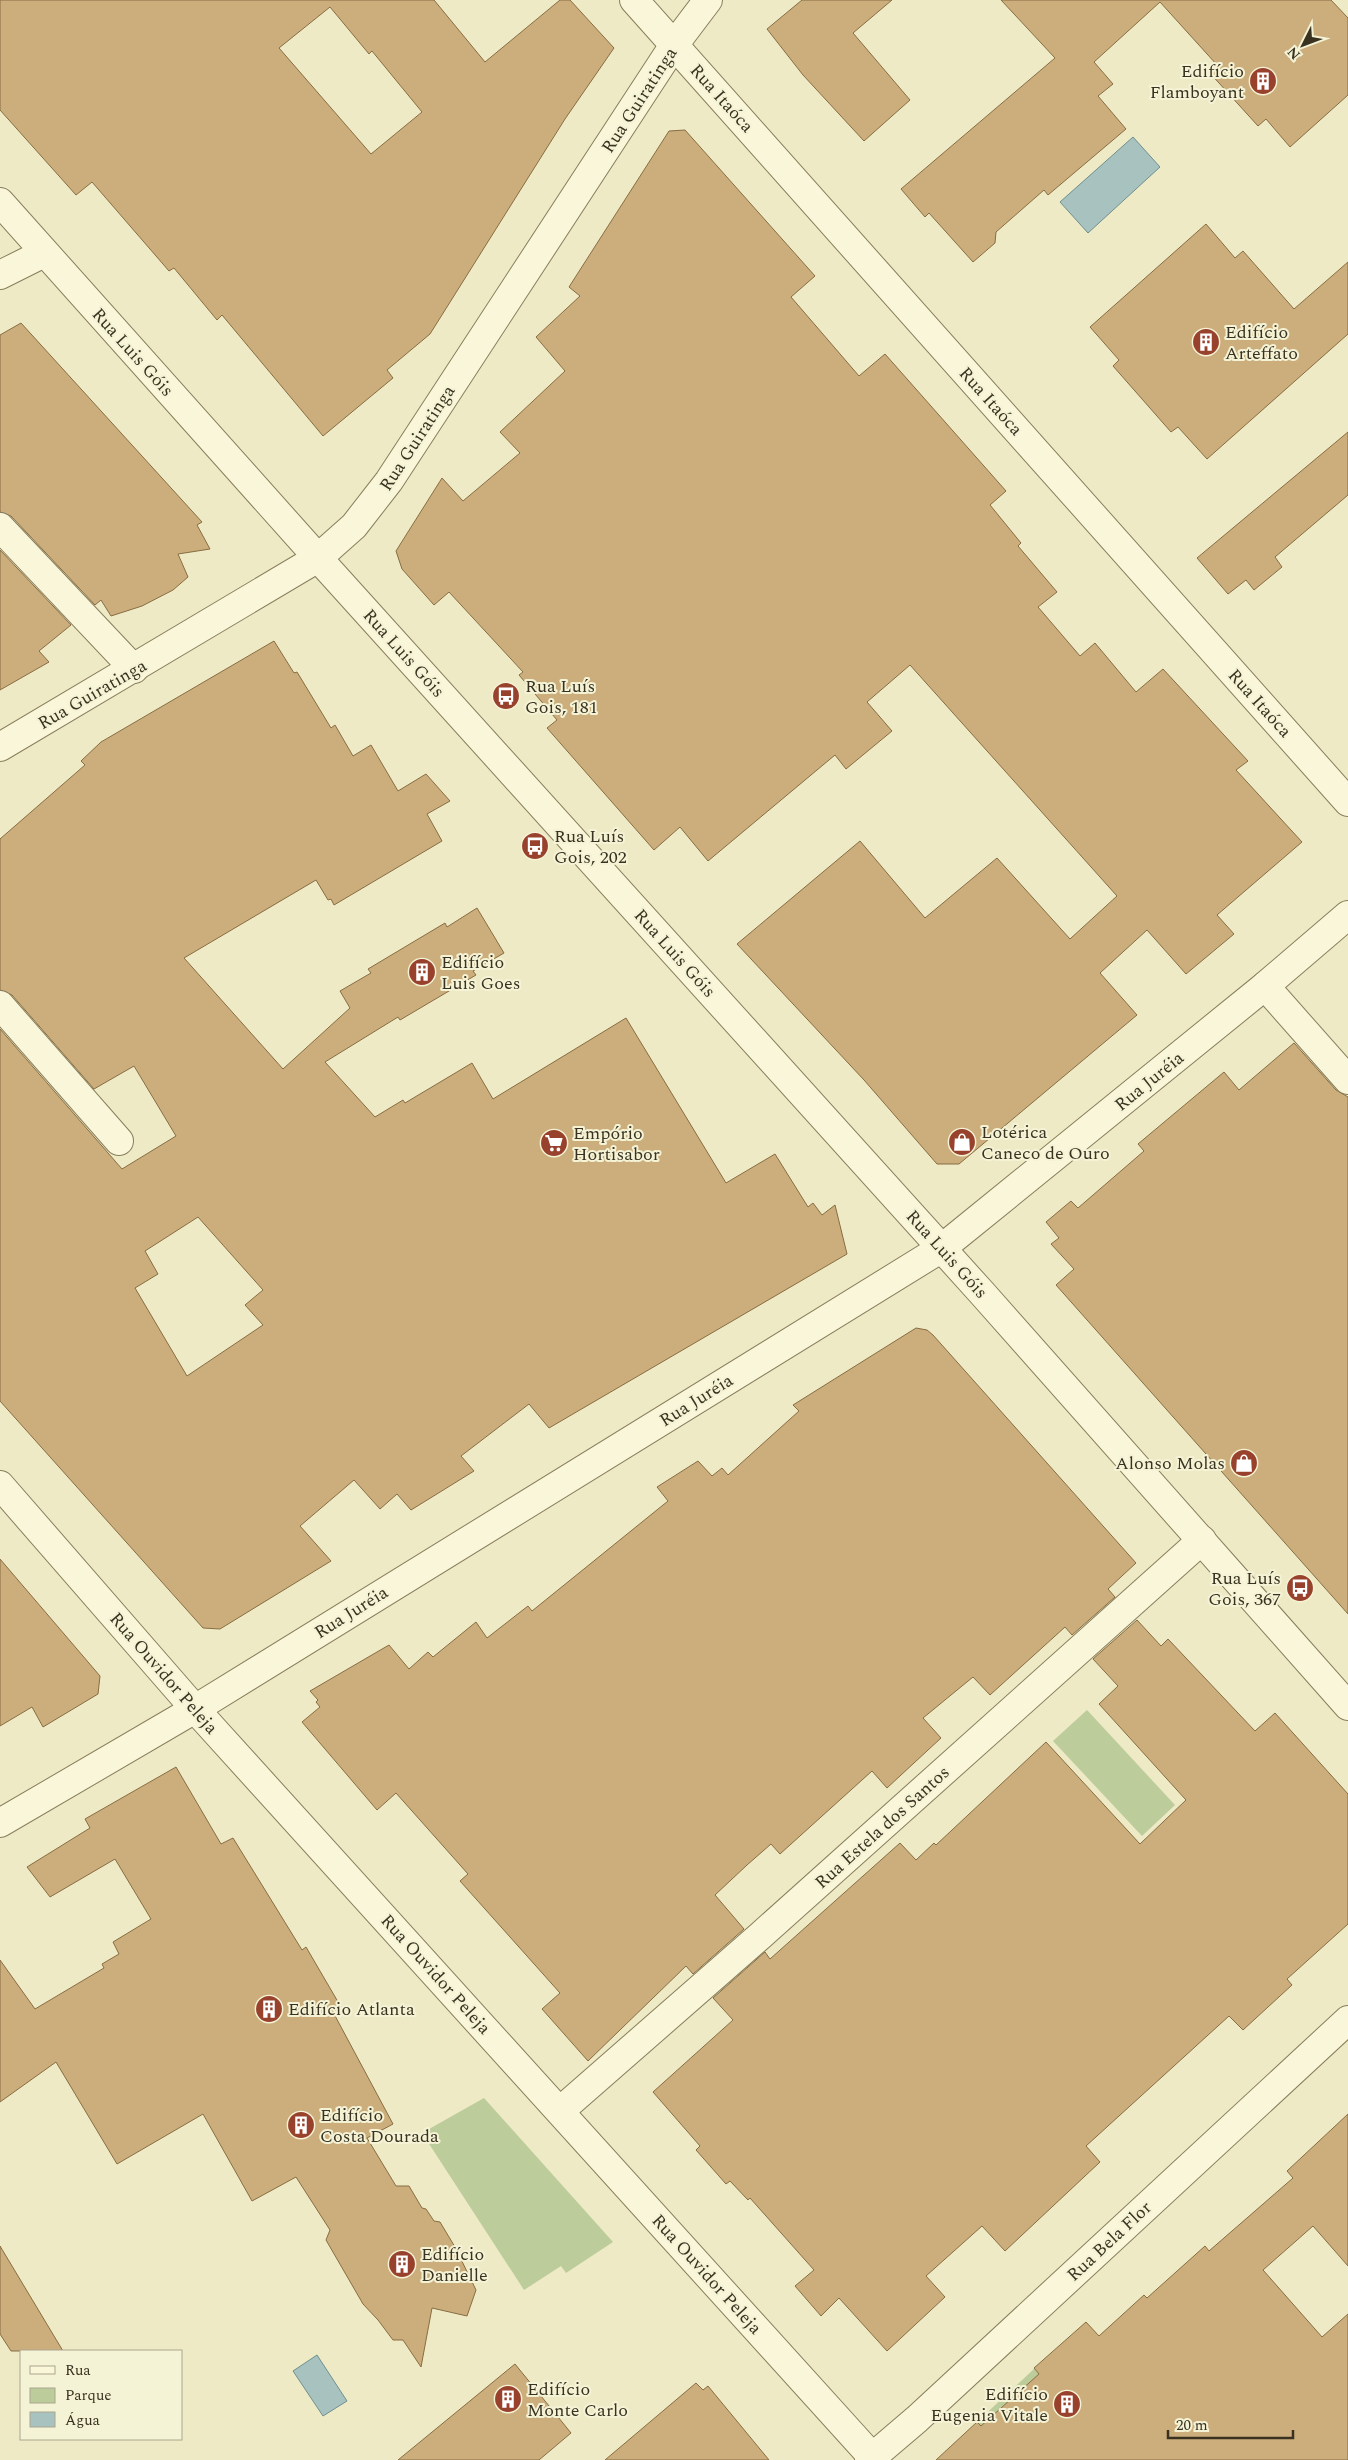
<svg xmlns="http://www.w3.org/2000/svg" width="1348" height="2460" viewBox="0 0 1348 2460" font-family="Spectral,serif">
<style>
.green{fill:#bccc9a}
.water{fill:#a8c2bf;stroke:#6e908f}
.building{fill:#ccae7d;stroke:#886d42;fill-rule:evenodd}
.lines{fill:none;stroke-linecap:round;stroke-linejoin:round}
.minor-casing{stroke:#897e5c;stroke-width:30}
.minor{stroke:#f9f6da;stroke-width:28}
.labels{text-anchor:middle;stroke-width:4;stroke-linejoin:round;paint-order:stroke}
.poi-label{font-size:18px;fill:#3a3220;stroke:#f5f3d6;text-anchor:start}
.street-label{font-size:18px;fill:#3a3220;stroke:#f5f3d6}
</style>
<rect width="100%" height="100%" fill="#eeeac6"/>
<g class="green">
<path d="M1087,1710l88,95 -33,31 -89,-95z"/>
<path d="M484,2098l129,144 -47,31 -5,-7 -37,24 -102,-157z"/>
<path d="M1035,2368l8,11 -47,64 -19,-21z"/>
</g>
<g class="water">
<path d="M1133,137l27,30 -72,66 -28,-31z"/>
<path d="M317,2355l30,46 -24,15 -30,-45z"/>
</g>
<g class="building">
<path d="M0,0h434l51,62 75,-62h10l44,48 -49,71 -135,215 -43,36 6,8 -70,58 -101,-121 -5,5 -43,-52 -5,3 -77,-89 -16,13 -76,-85zM330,7l39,47 3,-3 50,61 -51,42 -92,-106z"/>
<path d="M802,0h90l-39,33 57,67 -46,41 -61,-66 -36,-46z"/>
<path d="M1001,0h330l17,18v77l-58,52 -24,-28 -8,7 -49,-54 8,-7 -57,-63 -66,60 19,22 -15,12 28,33 -78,66 -4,-5 -48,42 -1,11 -22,19 -44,-49 -4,4 -24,-28 154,-131z"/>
<path d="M685,130l130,146 -24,21 68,79 26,-22 121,137 -16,14 31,38 -3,3 39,46 -19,15 42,49 15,-13 41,49 27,-23 85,92 -12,9 66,72 -85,73 17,19 -48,40 -39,-44 -47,43 37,42 -178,149h-22l-73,-84 -127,-136 123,-103 65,77 72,-60 73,81 47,-43 -207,-231 -43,37 25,29 -46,38 -11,-14 -127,106 -28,-34 -26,23 -107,-122 10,-8 -38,-45 4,-3 -74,-80 -15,13 -32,-36 -6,-18 46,-73 21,23 57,-48 -20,-21 65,-61 -29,-34 44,-41 -11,-9 100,-156z"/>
<path d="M1206,224l29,34 8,-7 51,58 54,-47v72l-141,125 -29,-32 -7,5 -58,-66 6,-6 -29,-33z"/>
<path d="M21,323l181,199 -5,3 13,24 -32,5 10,23 -15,13 -31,16 -31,10 -10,-16 -6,5 -84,-89 -11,-4v-177z"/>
<path d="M1348,432v63l-73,62 7,10 -28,23 -8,-10 -18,14 -31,-36z"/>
<path d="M0,550l71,75 -32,26 10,11 -49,28z"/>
<path d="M274,641l20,32 3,-1 34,56 4,-3 18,31 18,-11 27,46 28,-17 24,27 -23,13 15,27 -108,64 -3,-6 -3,1 -12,-20 -132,78 99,111 67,-61 -10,-17 31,-18 -3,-4 77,-46 2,4 30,-19 27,45 -31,18 3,4 -76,45 -2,-3 -73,45 50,55 28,-17 2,3 67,-40 21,36 133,-81 100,165 49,-29 33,53 5,-4 9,12 13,-10 12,49 -298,174 -20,-24 -68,52 13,15 -63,39 -14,-16 -17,15 -26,-29 -54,46 31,35 -111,68 -17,-1 -203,-227v-372l122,140 54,-33 -42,-70 -40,23 -82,-94 -12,-5v-151l85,-74 -4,-4 20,-19zM198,1217l65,73 -18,15 18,20 -76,51 -52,-88 23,-14 -13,-23z"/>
<path d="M1294,1043l42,47 12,7v517l-292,-329 18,-16 -23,-25 8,-6 -13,-16 25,-21 7,7 66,-57 -6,-7 86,-72 15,18z"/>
<path d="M916,1328l11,2 6,5 203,228 -28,26 7,8 -43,38 -7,-8 -75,68 -17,-18 -50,41 18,20 -54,50 -15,-17 -92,83 -9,-10 -24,21 -32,30 29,34 -51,45 -7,-8 -98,95 -46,-52 18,-16 -100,-112 8,-7 -72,-81 -19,17 -75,-88 18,-15 -4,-5 2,-2 -8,-9 79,-46 20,24 19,-17 5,5 43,-35 11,16 41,-32 4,5 136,-110 -11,-14 41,-26 14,15 10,-8 6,7 71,-64 -6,-6z"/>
<path d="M0,1559l100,117 -2,18 -55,33 -11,-20 -32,19z"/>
<path d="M1137,1620l24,26 7,-7 87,92 20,-18 73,81v130l-61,55 5,6 -49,45 -14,-14 -143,130 14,16 -95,89 -23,-25 -56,50 19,21 -58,54 -48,-53 -18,18 -26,-30 19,-16 -64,-72 -2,2 -18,-19 -4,3 -30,-34 4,-4 -47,-54 80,-72 -20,-22 52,-46 5,7 130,-116 16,17 18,-17 2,2 110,-103 94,102 46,-44 -87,-96 19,-18 -25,-27z"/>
<path d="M176,1767l45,77 12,-6 69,112 4,-3 35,60 -8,5 60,112 -26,14 29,48h13l13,22 4,1 8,12 6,1 15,25 21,43 -9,26 -35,-8 -11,59 -18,-27h-10l-15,-20 -15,-16 -37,-64 4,-10 -34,-53 -44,24 -49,-87 -86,50 -61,-102 -56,40v-142l35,49 69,-41 -2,-4 17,-10 -6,-12 38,-23 -36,-60 -65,38 -23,-30 63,-39 -5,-9z"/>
<path d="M1348,2114v152l-35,-40 -50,44 59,67 26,-23v146h-412l41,-38 4,4 58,-52 -5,-6 52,-46 13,14 45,-41 3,3 58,-52 4,5 84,-73 -6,-7z"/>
<path d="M0,2246l63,105h-52l-11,-17z"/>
<path d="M515,2364l56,69 -32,27h-141z"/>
<path d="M696,2383l7,7 5,-4 61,74h-164z"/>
</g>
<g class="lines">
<g class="minor-casing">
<g id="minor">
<path d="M634,0l714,802"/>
<path d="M0,202l318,356 664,735 366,413"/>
<path d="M0,275l44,-22"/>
<path d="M0,527l134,142"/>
<path d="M0,747l318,-189 36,-32 35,-45 285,-436 34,-45"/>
<path d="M1265,986l83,94"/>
<path d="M0,1005l119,136"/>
<path d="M0,1485l195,224 680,751"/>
<path d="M0,1823l195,-114 747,-461 323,-262 83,-71"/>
<path d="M560,2111l200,-175 442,-396"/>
<path d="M869,2460l48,-41 431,-399"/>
</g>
</g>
<use href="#minor" class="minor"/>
</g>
<defs>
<g id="building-disc" transform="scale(1.4375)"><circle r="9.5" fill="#98422d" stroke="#f5f3d6"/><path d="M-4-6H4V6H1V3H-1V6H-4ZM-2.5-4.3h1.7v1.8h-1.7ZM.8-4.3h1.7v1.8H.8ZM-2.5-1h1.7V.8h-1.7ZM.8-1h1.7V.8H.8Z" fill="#fff"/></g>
<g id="bus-disc" transform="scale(1.4375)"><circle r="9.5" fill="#98422d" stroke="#f5f3d6"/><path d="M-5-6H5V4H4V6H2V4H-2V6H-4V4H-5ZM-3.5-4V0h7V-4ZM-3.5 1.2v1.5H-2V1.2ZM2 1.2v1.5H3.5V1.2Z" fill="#fff"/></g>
<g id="shop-disc" transform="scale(1.4375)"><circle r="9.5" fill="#98422d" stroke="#f5f3d6"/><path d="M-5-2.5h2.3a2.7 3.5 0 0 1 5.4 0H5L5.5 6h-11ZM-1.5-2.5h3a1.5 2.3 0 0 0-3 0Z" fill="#fff"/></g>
<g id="supermarket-disc" transform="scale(1.4375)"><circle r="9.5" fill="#98422d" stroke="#f5f3d6"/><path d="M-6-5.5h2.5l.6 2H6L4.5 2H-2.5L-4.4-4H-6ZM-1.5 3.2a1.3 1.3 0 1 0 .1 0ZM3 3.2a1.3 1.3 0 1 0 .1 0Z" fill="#fff"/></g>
</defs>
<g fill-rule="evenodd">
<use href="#building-disc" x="1263" y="81"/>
<use href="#building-disc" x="1206" y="342"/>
<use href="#bus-disc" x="506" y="696"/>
<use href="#bus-disc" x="535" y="846"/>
<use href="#building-disc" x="422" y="972"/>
<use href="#shop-disc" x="962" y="1142"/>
<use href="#supermarket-disc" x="554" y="1143"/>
<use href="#shop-disc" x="1244" y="1463"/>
<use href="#bus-disc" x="1300" y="1588"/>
<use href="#building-disc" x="269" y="2009"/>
<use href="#building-disc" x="301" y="2125"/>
<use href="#building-disc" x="402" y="2264"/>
<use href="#building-disc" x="508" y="2399"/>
<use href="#building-disc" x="1067" y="2404"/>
</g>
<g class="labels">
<g class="poi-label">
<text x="1244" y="77" text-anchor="end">Edifício<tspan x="1244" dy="21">Flamboyant</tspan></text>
<text x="1225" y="338">Edifício<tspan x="1225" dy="21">Arteffato</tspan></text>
<text x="525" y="692">Rua Luís<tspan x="525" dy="21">Gois, 181</tspan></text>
<text x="554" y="842">Rua Luís<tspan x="554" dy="21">Gois, 202</tspan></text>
<text x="441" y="968">Edifício<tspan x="441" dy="21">Luis Goes</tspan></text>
<text x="981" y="1138">Lotérica<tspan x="981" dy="21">Caneco de Ouro</tspan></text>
<text x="573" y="1139">Empório<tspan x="573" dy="21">Hortisabor</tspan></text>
<text x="1225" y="1469" text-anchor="end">Alonso Molas</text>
<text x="1281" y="1584" text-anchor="end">Rua Luís<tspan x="1281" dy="21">Gois, 367</tspan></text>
<text x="288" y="2015">Edifício Atlanta</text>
<text x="320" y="2121">Edifício<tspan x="320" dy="21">Costa Dourada</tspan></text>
<text x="421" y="2260">Edifício<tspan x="421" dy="21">Danielle</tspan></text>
<text x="527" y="2395">Edifício<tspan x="527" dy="21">Monte Carlo</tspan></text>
<text x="1048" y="2400" text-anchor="end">Edifício<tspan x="1048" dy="21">Eugenia Vitale</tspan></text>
</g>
<g class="street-label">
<text transform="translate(722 98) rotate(48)" y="6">Rua Itaóca</text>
<text transform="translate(639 100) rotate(-57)" y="6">Rua Guiratinga</text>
<text transform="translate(133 352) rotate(48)" y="6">Rua Luis Góis</text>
<text transform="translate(991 401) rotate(48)" y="6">Rua Itaóca</text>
<text transform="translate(417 438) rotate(-57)" y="6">Rua Guiratinga</text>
<text transform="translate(404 653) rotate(48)" y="6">Rua Luis Góis</text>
<text transform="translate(92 694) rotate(-30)" y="6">Rua Guiratinga</text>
<text transform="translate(1260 703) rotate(48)" y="6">Rua Itaóca</text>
<text transform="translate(675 953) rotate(48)" y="6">Rua Luis Góis</text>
<text transform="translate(1149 1081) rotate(-39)" y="6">Rua Juréia</text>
<text transform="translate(947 1254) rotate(48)" y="6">Rua Luis Góis</text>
<text transform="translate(696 1400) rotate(-32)" y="6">Rua Juréia</text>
<text transform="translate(351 1612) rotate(-32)" y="6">Rua Juréia</text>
<text transform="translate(164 1673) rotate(49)" y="6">Rua Ouvidor Peleja</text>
<text transform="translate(882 1827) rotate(-42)" y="6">Rua Estela dos Santos</text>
<text transform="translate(436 1974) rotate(48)" y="6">Rua Ouvidor Peleja</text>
<text transform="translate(1109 2241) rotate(-43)" y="6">Rua Bela Flor</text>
<text transform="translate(707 2274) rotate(48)" y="6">Rua Ouvidor Peleja</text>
</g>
</g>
<rect x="20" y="2350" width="162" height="90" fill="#f5f3d6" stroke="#aaa68d"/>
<rect x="30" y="2366" width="25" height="8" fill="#f9f6da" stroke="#aaa68d"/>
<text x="65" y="2375" font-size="15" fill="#3a3220">Rua</text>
<rect x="30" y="2388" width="25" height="15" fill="#bccc9a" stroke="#aaa68d"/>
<text x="65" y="2400" font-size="15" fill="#3a3220">Parque</text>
<rect x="30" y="2412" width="25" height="15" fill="#a8c2bf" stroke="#aaa68d"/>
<text x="65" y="2425" font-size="15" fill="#3a3220">Água</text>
<g transform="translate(1303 45) rotate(228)" stroke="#f5f3d6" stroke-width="4" paint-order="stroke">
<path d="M0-4L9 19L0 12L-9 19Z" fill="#3a3220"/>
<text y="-8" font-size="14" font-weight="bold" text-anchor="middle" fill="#3a3220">N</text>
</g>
<path d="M1168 2430v8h125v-8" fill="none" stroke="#3a3220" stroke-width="2.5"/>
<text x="1176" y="2430" font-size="15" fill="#3a3220" stroke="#f5f3d6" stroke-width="4" paint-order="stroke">20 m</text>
</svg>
